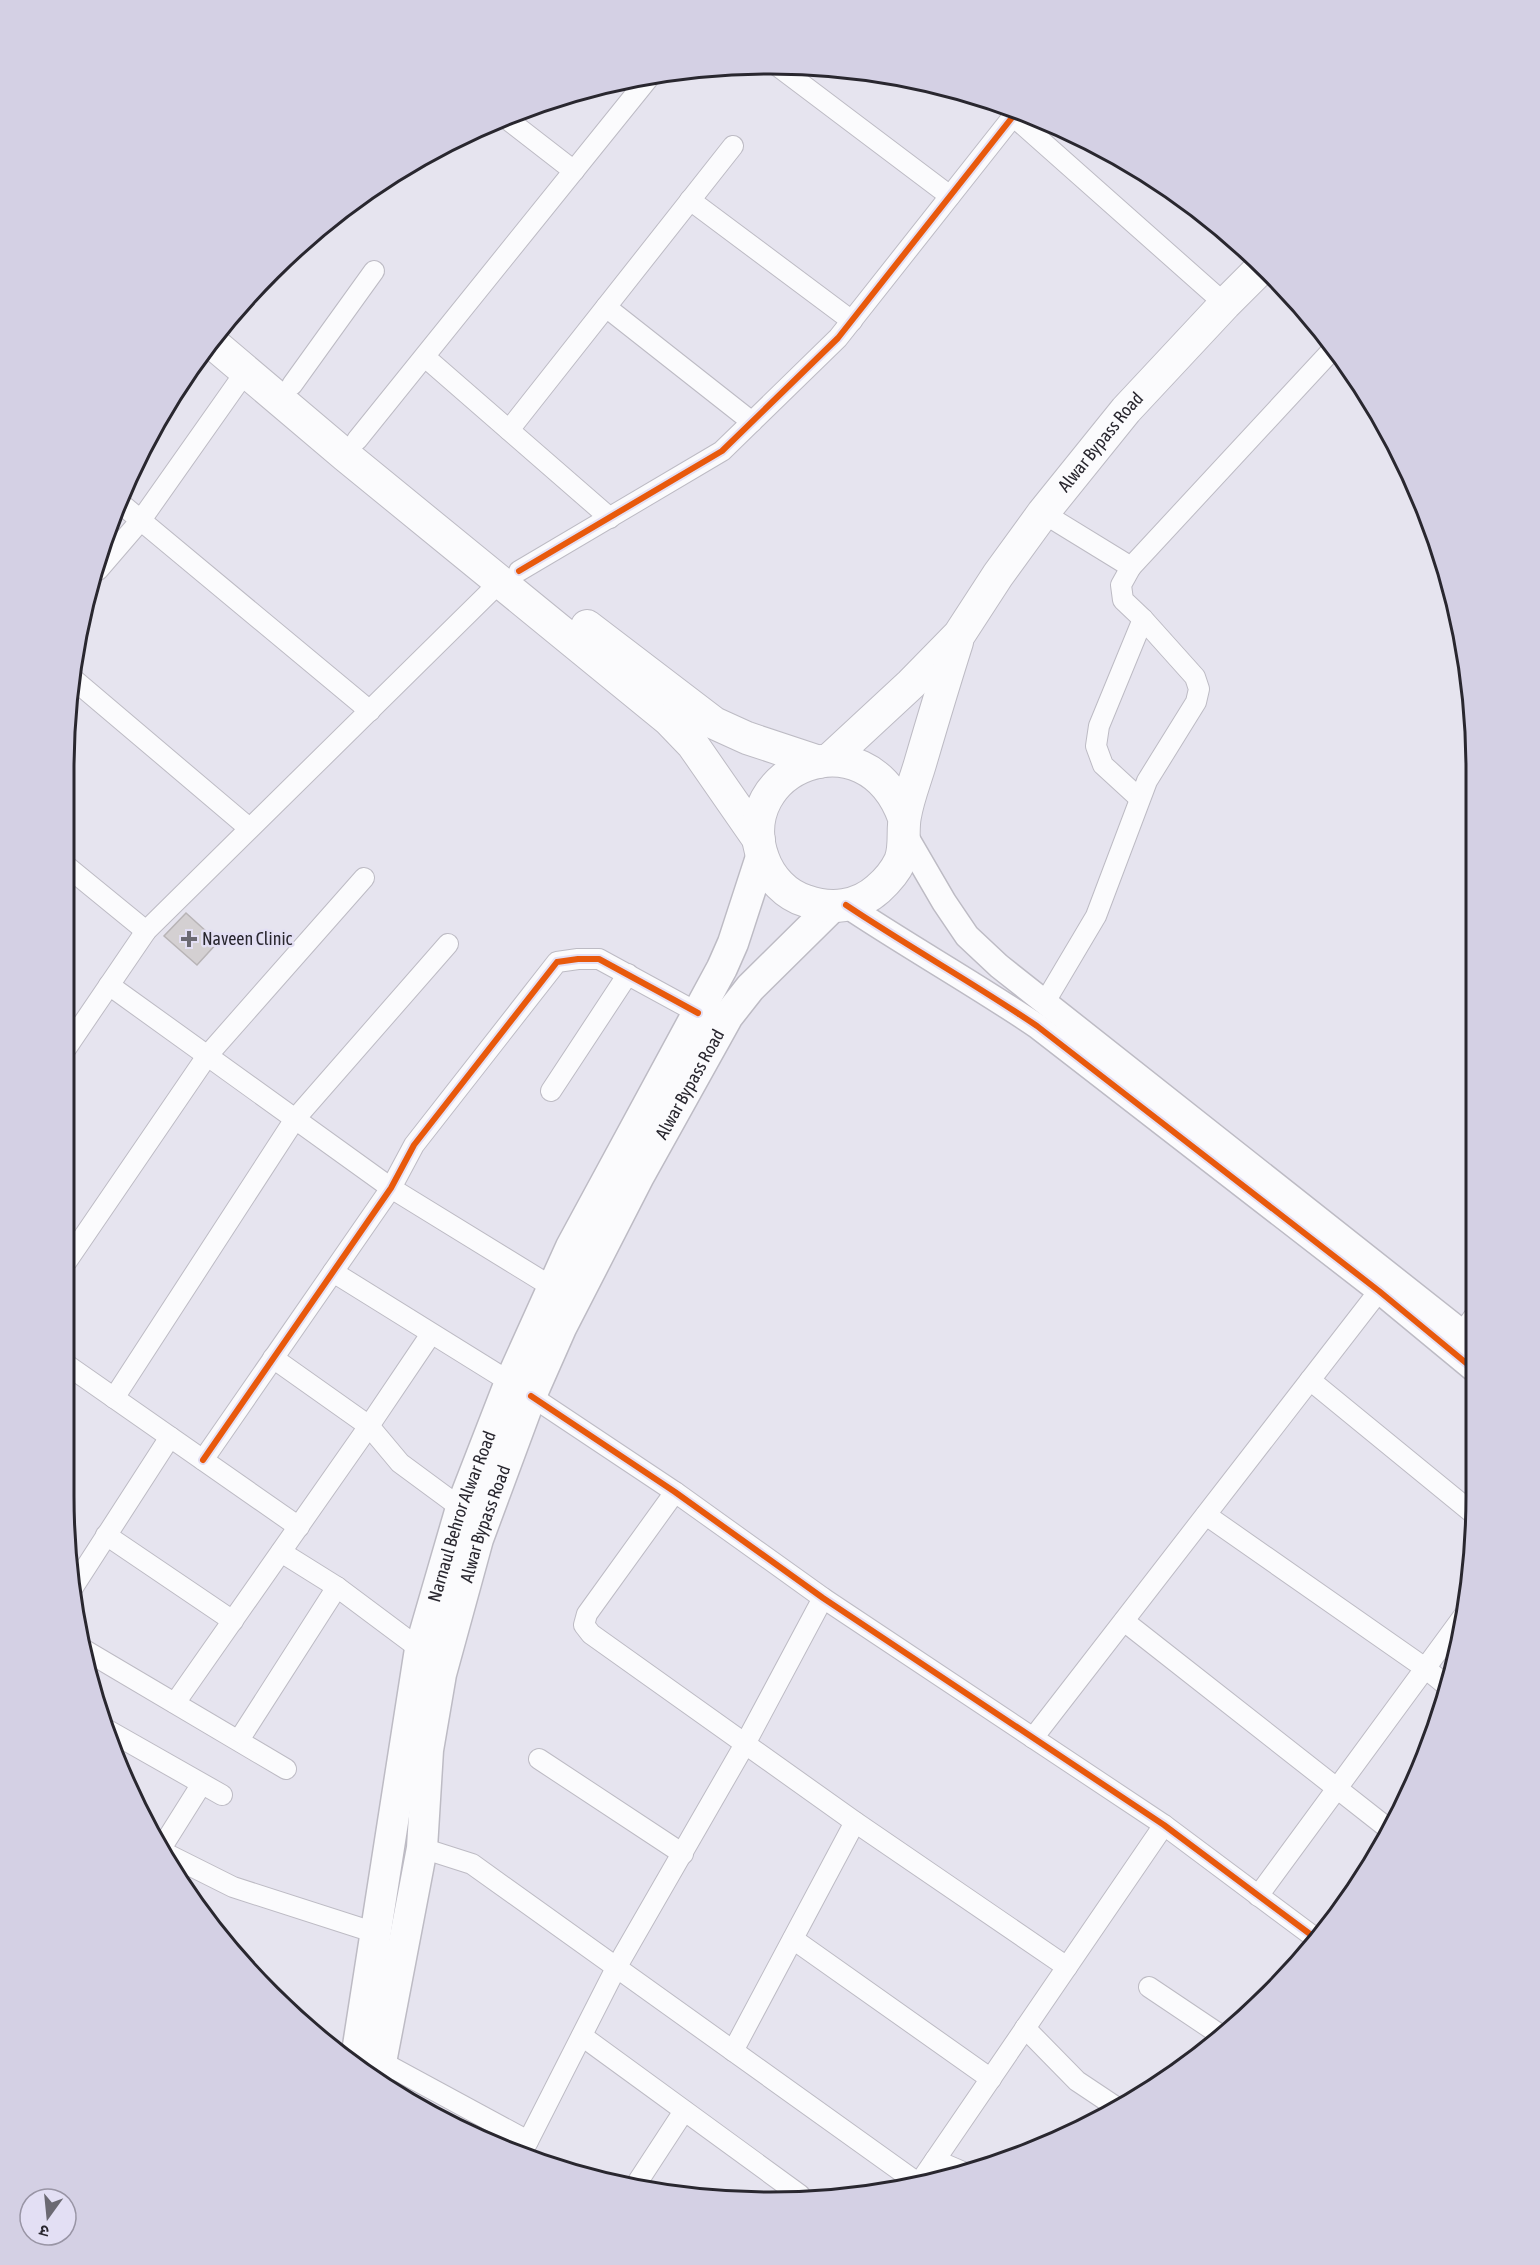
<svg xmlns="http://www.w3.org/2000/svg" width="1540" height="2265" viewBox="0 0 1540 2265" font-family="'Asap Condensed','Noto Sans Devanagari',sans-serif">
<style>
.building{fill:#d4d0d2;stroke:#b8b4b6;stroke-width:1.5}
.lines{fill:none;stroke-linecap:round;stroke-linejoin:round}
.minor-casing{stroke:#bdbbc4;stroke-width:22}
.tertiary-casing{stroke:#bdbbc4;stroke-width:27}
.primary-casing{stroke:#bdbbc4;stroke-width:33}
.trunk-casing{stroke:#bdbbc4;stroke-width:34}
.minor{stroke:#fbfbfd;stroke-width:20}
.tertiary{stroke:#fbfbfd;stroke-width:24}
.primary{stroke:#fbfbfd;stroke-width:30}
.trunk{stroke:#fbfbfd;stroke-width:32}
.cycleway-casing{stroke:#e3dff4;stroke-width:10}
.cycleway{stroke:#e8590c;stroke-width:6}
.poi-dot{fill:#6b6972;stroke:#e3dff4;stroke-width:2}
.labels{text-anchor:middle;stroke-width:5;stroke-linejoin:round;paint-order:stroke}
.street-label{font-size:18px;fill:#29272f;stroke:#e3dff4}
.poi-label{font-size:18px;fill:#29272f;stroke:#e3dff4;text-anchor:start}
.rim{fill:none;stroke:#29272f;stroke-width:3}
</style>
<rect width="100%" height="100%" fill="#e6e4ef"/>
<path class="building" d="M186,913l32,29 -21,23 -33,-29z"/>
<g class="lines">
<g class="minor-casing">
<g id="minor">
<path d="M775,64l175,132"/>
<path d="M503,116l71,55"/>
<path d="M1013,116l212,188"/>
<path d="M690,200l162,121"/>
<path d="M606,307l146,115"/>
<path d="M425,357l185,161"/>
<path d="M292,385l82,-114"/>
<path d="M509,430l224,-284"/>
<path d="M357,440l294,-365"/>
<path d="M120,503l250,208"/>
<path d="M1043,513l88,54 203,-219"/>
<path d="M98,570l43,-50 105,-149"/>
<path d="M519,571l203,-120 116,-113 180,-228"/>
<path d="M72,678l177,150"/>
<path d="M1139,798l-36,-33 -7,-19 3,-20 44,-107"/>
<path d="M64,864l82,67"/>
<path d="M109,985l282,203 161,99"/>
<path d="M1045,1002l51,-86 51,-135 49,-79 3,-13 -4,-12 -52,-58 -20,-19 -2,-15 10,-18"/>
<path d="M65,1050l81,-119 353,-348"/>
<path d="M551,1091l77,-117"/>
<path d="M67,1261l140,-205 157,-178"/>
<path d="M333,1272l177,110"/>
<path d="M1455,1343l22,-31"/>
<path d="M273,1358l96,68 31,37 61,45"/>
<path d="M67,1365l232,162"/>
<path d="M1310,1380l165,135"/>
<path d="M531,1396l144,96 148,106 341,227 154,115"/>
<path d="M114,1398l181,-279 153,-175"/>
<path d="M203,1460l188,-272 23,-43 143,-183 21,-3h21l99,54"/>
<path d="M675,1492l-88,122 -3,11 7,9 264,188 212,145"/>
<path d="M1206,1515l219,153 21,17"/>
<path d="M106,1535l127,86"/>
<path d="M281,1552l56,35 83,62"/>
<path d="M70,1592l100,-155"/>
<path d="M1124,1621l266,209"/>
<path d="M83,1649l203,120"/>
<path d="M175,1703l194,-277 62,-92"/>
<path d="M104,1728l118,67"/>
<path d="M1033,1738l346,-447"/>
<path d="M239,1740l98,-153"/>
<path d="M539,1759l144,95"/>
<path d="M162,1847l39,-62"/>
<path d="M422,1848l50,16 447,320"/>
<path d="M165,1853l68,34 143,46"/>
<path d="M1258,1896l207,-282"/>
<path d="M793,1939l198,140"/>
<path d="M1149,1987l70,47"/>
<path d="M1025,2028l52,53 42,28"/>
<path d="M582,2036l218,159"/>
<path d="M733,2051l122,-229"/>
<path d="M382,2062l146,79"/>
<path d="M521,2155l95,-187 129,-224 78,-146"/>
<path d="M935,2160l28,12"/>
<path d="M918,2185l246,-360"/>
<path d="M635,2186l49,-75"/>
</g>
</g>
<g class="tertiary-casing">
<g id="tertiary">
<path d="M905,835l39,67 23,34 32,30 478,378"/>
<path d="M846,905c63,42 129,79 191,121l342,265 98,81"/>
</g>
</g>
<g class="primary-casing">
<g id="primary">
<path id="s1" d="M355,2065l65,-416 41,-141 49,-126 61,-135 151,-279 11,-25 29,-89"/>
<path id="s2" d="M378,2078l44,-230 6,-98 13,-76 37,-135 53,-143 30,-68 78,-152 89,-160 22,-28 82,-81"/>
</g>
</g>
<g class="trunk-casing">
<g id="trunk">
<path d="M209,340l137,116 322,263 25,26 66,95"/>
<path d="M587,626l127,97 33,15 72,24"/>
<path id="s3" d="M829,760l82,-76 48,-49 39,-60 45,-62 83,-103 99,-106 39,-39"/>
<path d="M904,818c-38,-106 -173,-49 -141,40 7,20 23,37 43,43 25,9 52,6 72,-12 9,-8 17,-17 22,-28 6,-14 2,-31 5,-45 3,-18 10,-35 15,-52 12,-41 24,-81 37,-122"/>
</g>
</g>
<use href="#minor" class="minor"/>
<use href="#tertiary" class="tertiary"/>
<use href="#primary" class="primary"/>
<use href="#trunk" class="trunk"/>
<g class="cycleway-casing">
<g id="cycleway">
<path d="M519,571l203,-120 116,-113 180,-228"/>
<path d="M846,905c63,42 129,79 191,121l342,265 98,81"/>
<path d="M531,1396l144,96 148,106 341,227 154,115"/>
<path d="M203,1460l188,-272 23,-43 143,-183 21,-3h21l99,54"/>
</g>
</g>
<use href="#cycleway" class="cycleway"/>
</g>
<path class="poi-dot" d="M186 930h6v6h6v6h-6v6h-6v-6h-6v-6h6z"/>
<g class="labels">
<g class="street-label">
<text dy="6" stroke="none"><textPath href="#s3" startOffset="420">Alwar Bypass Road</textPath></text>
<text dy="6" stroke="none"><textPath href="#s2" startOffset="1052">Alwar Bypass Road</textPath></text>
<text dy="6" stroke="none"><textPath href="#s1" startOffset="560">Narnaul Behror Alwar Road</textPath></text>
<text dy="6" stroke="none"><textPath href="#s2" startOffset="566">Alwar Bypass Road</textPath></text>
</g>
<g class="poi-label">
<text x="202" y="945">Naveen Clinic</text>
</g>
</g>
<path d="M0 0H1540V2265H0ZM770 74H770A696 696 0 0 1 1466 770V1496A696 696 0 0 1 770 2192H770A696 696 0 0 1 74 1496V770A696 696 0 0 1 770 74Z" fill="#d4d0e4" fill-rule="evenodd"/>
<path class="rim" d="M770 74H770A696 696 0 0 1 1466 770V1496A696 696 0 0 1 770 2192H770A696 696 0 0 1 74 1496V770A696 696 0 0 1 770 74Z"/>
<g transform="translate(48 2217) rotate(195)"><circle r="28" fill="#e3dff4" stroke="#9995a5" stroke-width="1.5"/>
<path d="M0-4.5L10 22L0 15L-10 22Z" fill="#6b6972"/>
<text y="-9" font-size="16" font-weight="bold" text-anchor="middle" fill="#29272f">उ</text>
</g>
</svg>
